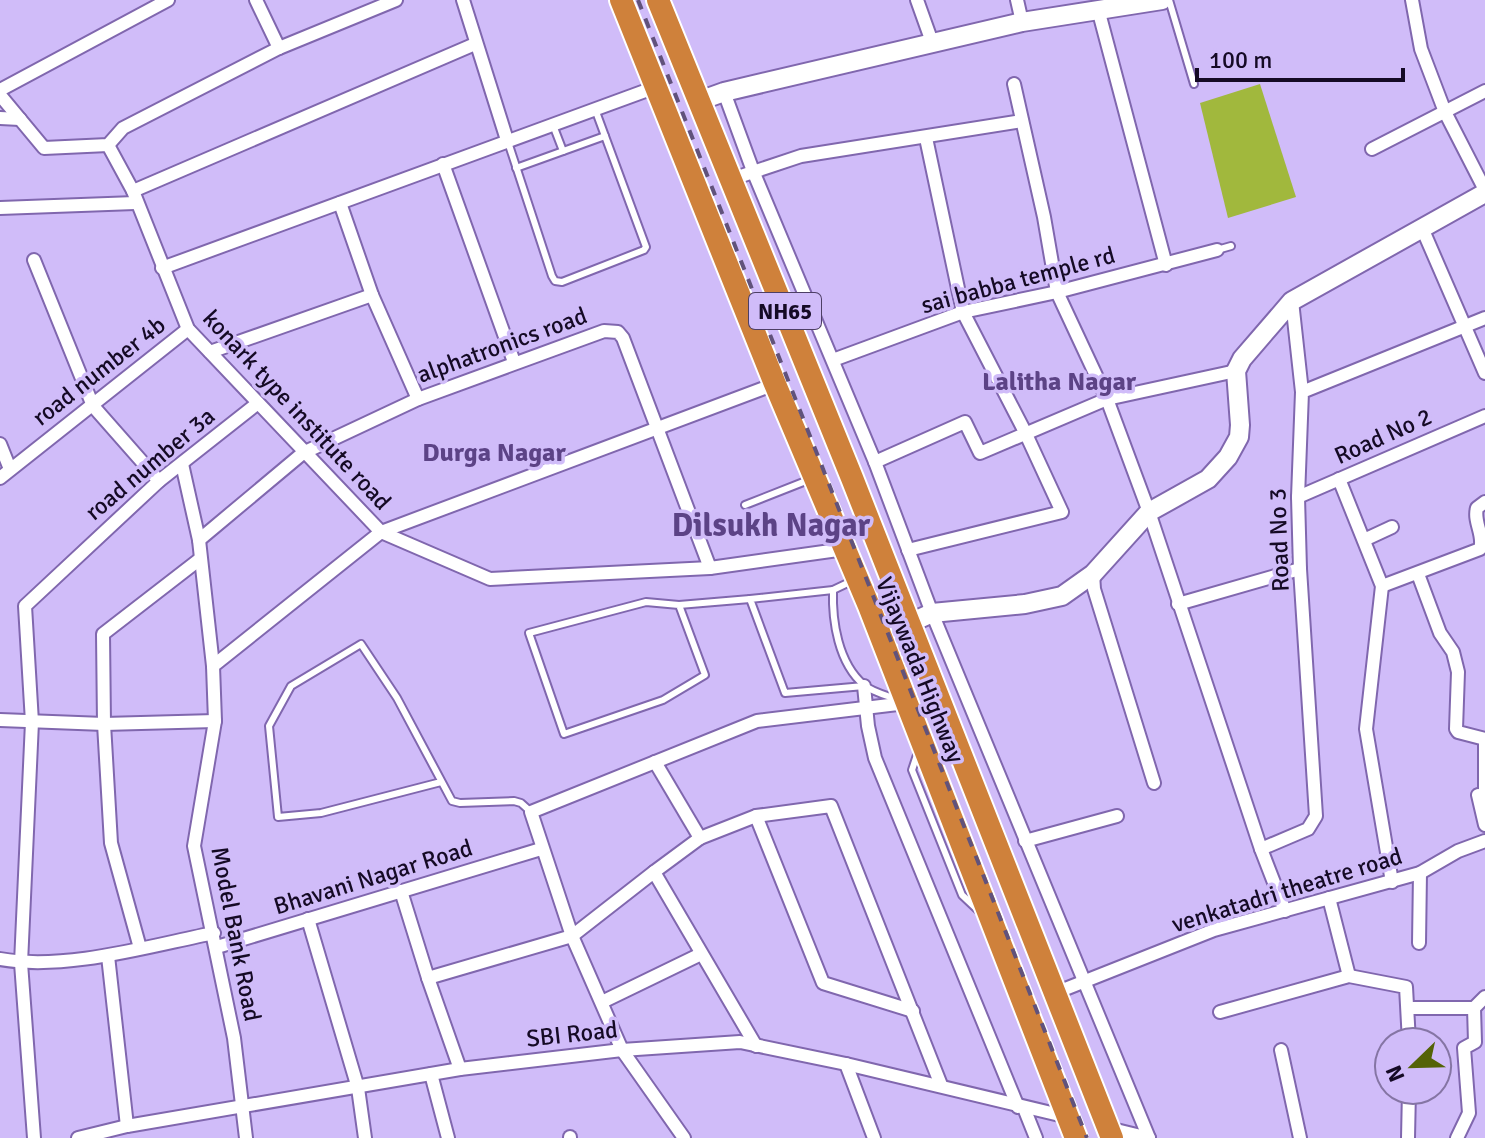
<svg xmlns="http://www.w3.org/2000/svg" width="1485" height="1138" viewBox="0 0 1485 1138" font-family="Signika,sans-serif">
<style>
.green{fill:#a1b83d}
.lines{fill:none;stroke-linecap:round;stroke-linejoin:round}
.lane-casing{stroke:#8067ae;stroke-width:10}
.street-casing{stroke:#8067ae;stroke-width:16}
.secondary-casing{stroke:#8067ae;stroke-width:22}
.highway-casing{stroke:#fff;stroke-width:26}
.lane{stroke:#fff;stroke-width:6}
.street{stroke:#fff;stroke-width:12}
.secondary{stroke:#fff;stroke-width:18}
.highway{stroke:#cf813b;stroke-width:22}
.rail{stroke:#61527b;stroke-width:4;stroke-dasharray:10 10;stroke-linecap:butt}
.labels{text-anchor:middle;stroke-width:7;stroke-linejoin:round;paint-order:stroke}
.shield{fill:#d0bcf9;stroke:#4d3f65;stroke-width:2}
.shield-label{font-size:22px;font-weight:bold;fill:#150a25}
.street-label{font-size:24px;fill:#150a25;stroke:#d0bcf9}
.neighbourhood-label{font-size:26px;font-weight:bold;fill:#5c4386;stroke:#d0bcf9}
.district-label{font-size:32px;font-weight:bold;fill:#5c4386;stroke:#d0bcf9}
</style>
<rect width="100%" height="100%" fill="#d0bcf9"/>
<path class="green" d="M1260,84l36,113 -68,21 -28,-115z"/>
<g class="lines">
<g class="lane-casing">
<g id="lane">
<path d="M1169,0l25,84"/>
<path d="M553,125l10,26"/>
<path d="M508,142l44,134 3,5 7,1 82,-32 2,-3 -51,-138"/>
<path d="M516,168l89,-32"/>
<path d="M1217,250l14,-4"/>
<path d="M745,505l66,-26"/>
<path d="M854,580l-21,10c-1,31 5,73 31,95 8,7 24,11 35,15"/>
<path d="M833,590l-83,9 35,94 79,-7"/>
<path d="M679,605l-33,-3 -117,31 35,101 99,-34 42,-25 -26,-70 71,-6"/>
<path d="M918,752l-6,18 50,125 17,16"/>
<path d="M441,782l-120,31 -43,4 -9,-91 22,-40 70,-42 36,54 55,103 8,2 54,-2 7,2 10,9"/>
</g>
</g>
<g class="street-casing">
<g id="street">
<path d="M256,0l23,48"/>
<path d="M463,0l44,140"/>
<path d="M917,0l15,42"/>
<path d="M1017,0l5,22"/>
<path d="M1412,0l9,49 24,63 40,78"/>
<path d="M1098,9l68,256"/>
<path d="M1014,84l30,133 13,75 50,107 42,113 112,337 24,62"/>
<path d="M0,90l168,-90"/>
<path d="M724,92l29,79 122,291 57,151 217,525"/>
<path d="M0,95l44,53 64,-3 15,-17 156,-80 117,-48"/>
<path d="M0,118l20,1"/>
<path d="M108,145l25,46 55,138 193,203 109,47 220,-11 135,-19"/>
<path d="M1372,149l113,-58"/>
<path d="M443,164l71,198"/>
<path d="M732,179l69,-23 221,-35"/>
<path d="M133,191l342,-147"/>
<path d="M340,203l32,92 46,104"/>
<path d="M0,208l135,-5"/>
<path d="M1422,228l63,145"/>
<path d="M34,260l59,146 66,75"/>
<path d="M162,268l494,-181"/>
<path d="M1292,301l10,91"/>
<path d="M210,352l162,-57"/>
<path d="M833,360l130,-48 94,-20 160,-42"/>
<path d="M0,444l10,25"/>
<path d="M875,462l90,-40 15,31 127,-54 129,-28"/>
<path d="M182,464l17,76 14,126"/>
<path d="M0,478l188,-149"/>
<path d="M1339,479l43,107 -16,143 26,153"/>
<path d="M1298,497l187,-81"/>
<path d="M199,540l104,-87 115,-54 186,-68 14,1 5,6 87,230"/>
<path d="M1364,540l28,-13"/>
<path d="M908,550l154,-38 -37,-80 -62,-120 -37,-174"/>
<path d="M1093,574l1,15 60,194"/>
<path d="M1418,574l22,59 13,19 5,20 -2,57 2,3 27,7"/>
<path d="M1382,586l98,-37c5,-13 -7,-27 -3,-41l8,-6"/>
<path d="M1178,604l122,-35"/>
<path d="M864,686l4,40 7,32 143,349"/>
<path d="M0,720l104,4 111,-3"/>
<path d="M1485,741v55"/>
<path d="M655,762l45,76"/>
<path d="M1478,795l7,30"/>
<path d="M756,816l67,167 90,28"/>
<path d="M1025,841l92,-25"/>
<path d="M1261,849l47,-20 8,-13 -16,-247 -2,-72 4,-105 183,-74"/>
<path d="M654,872l46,-34 56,-22 75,-10 110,279"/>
<path d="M401,891l27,87 32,91"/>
<path d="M1329,898l20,78"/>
<path d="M308,919l50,169 7,50"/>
<path d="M1419,943l1,-70"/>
<path d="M217,947l324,-98"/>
<path d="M140,948l-29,-105 -7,-119 -1,-90 97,-75"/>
<path d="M108,956l19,170"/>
<path d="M0,959c65,12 149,-13 214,-26"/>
<path d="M428,978l144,-42 82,-64 102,174"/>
<path d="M1055,993l159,-63 206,-57 38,-22 27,-10"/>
<path d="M602,1002l99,-48"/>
<path d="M1409,1008h65"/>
<path d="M1220,1012l129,-36 57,11 3,55"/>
<path d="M1281,1050l19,88"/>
<path d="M846,1064l28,74"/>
<path d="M431,1074l17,64"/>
<path d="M1024,1108l12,30"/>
<path d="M1108,1128l41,10"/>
<path d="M570,1137v1"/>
<path d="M34,1138l-13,-175 11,-241 -7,-116 134,-125 99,-78"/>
<path d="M78,1138l49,-12 333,-57 162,-19 118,-8 106,22 222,53"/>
<path d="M246,1138l-12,-100 -40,-192 21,-125 -2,-55 168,-134 394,-148"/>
<path d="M684,1138l-62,-88 -50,-114 -41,-124 226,-91 149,-18"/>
<path d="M1408,1138l1,-48"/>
<path d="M1457,1138l12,-25 -5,-65 11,-6 -1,-34 11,-11"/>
</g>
</g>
<g class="secondary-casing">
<g id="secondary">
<path d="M699,101l25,-9 298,-70 140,-22"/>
<path d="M910,623l22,-10 93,-9 37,-8 31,-22 56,-62 59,-33 20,-22 11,-20 1,-12 -4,-54 6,-12 50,-58 193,-108"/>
</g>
</g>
<g class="highway-casing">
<g id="highway">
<path d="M621,0l154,384 94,222 207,532"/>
<path d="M658,0l194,478 260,660"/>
</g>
</g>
<use href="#lane" class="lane"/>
<use href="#street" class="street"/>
<use href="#secondary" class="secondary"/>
<use href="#highway" class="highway"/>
<path class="rail" d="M638,0l449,1138"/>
</g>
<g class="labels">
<rect class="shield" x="749" y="293" width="72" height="36" rx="6"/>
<g class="shield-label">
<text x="785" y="319">NH65</text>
</g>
<g class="street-label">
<text transform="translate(1018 280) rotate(-15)" y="8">sai babba temple rd</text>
<text transform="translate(502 345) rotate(-20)" y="8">alphatronics road</text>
<text transform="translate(99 371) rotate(-38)" y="8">road number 4b</text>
<text transform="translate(297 410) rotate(47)" y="8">konark type institute road</text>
<text transform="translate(1383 436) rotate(-24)" y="8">Road No 2</text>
<text transform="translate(150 464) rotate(-40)" y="8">road number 3a</text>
<text transform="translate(1279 540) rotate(-92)" y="8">Road No 3</text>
<text transform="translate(920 670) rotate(68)" y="8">Vijaywada Highway</text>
<text transform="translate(373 877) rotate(-17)" y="8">Bhavani Nagar Road</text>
<text transform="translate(1287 890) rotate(-17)" y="8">venkatadri theatre road</text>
<text transform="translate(236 934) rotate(79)" y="8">Model Bank Road</text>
<text transform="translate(572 1034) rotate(-6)" y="8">SBI Road</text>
</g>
<g class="neighbourhood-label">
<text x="1059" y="390">Lalitha Nagar</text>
<text x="494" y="461">Durga Nagar</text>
</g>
<g class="district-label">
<text x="771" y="536">Dilsukh Nagar</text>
</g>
</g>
<g transform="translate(1413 1066) rotate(247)"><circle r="38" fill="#d0bcf9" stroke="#8575a4" stroke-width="2"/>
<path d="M0-6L14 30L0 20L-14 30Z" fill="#546307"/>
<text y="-12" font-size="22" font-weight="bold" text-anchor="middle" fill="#150a25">N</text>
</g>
<path d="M1197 68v12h206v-12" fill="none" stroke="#150a25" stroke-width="4"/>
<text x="1209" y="68" font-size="24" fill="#150a25" stroke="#d0bcf9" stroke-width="6" paint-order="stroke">100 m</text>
</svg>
